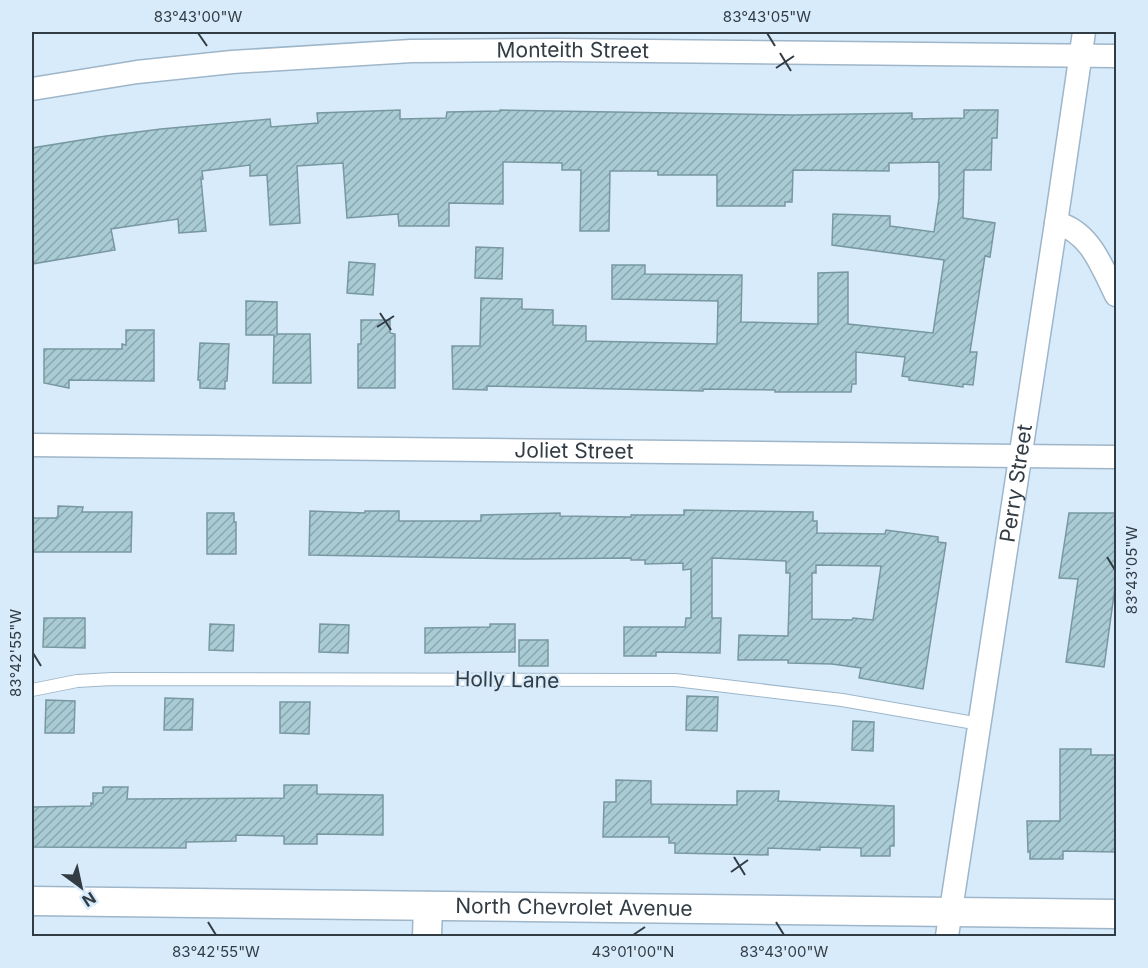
<svg xmlns="http://www.w3.org/2000/svg" width="1148" height="968" viewBox="0 0 1148 968" font-family="Inter,sans-serif">
<style>
.building{fill:url(#building-hatch);stroke:#7898a0;stroke-width:1.5;fill-rule:evenodd}
.lines{fill:none;stroke-linecap:round;stroke-linejoin:round}
.service-casing{stroke:#9eb6c9;stroke-width:14}
.minor-casing{stroke:#9eb6c9;stroke-width:25}
.tertiary-casing{stroke:#9eb6c9;stroke-width:31}
.service{stroke:#fff;stroke-width:12}
.minor{stroke:#fff;stroke-width:22}
.tertiary{stroke:#fff;stroke-width:28}
.ticks{fill:none;stroke:#323c44;stroke-width:2}
.labels{text-anchor:middle;stroke-width:4.5;stroke-linejoin:round;paint-order:stroke}
.street-label{font-size:21px;fill:#323c44;stroke:#d8ebfb}
.neatline{fill:none;stroke:#323c44;stroke-width:2}
.ticks-label{font-size:15px;text-anchor:middle;fill:#323c44}
</style>
<defs>
<pattern id="building-hatch" width="6" height="6" patternUnits="userSpaceOnUse" patternTransform="scale(1.5)"><rect width="6" height="6" fill="#a9cbd4"/><path d="M-1 1l2-2M0 6l6-6M5 7l2-2" fill="none" stroke="#8aa6ae"/></pattern>
</defs>
<rect width="100%" height="100%" fill="#d8ebfb"/>
<g class="building">
<path d="M400,110v9l46,-1 1,-6 53,-1v-1l293,5 119,-2v6l52,-1v-8h34l-1,28h-5l-1,32h-27l-1,48 32,5 -5,34 -5,-1 -15,96h7l-4,33 -10,-1v3l-54,-7v-3l-7,-1 3,-19 -49,-5v32h-4l-1,8h-76v-2l-72,-1v2l-216,-5v4l-34,-1 -1,-43h28l1,-48 41,1v10l31,1v15l33,1v15l131,3 1,-43 -106,-2v-34h33v9l97,1 -1,47 77,2v-51l30,-1v52l85,9 11,-73 -112,-15 1,-31 57,2v10l44,6 5,-34v-36l-50,1v8l-96,-1 -1,32h-7v4h-68v-31h-59v-4h-48l-1,60h-29l1,-61h-19v-7l-59,-1v42l-54,-1v23h-50l-1,-12 -51,4 -4,-55 -46,3 3,57 -30,2 -3,-50 -17,1v-11l-48,6 1,8h-2l5,52 -27,2 -1,-14 -67,10 4,21 -83,14v-116l74,-12 55,-7 109,-10 1,8 47,-4 -1,-10z"/>
<path d="M476,247l27,1 -1,31 -27,-1z"/>
<path d="M349,262l26,2 -2,31 -26,-2z"/>
<path d="M246,301l31,1v32h33l1,49h-38l1,-48h-28z"/>
<path d="M361,320h29v13l5,1v54h-37v-44h3z"/>
<path d="M126,330h28v51l-85,-1v8l-25,-5v-34h78v-5l4,1z"/>
<path d="M200,343l29,1 -2,37h-2v8l-25,-1v-8h-2z"/>
<path d="M58,506l25,1 -1,5h50l-1,40h-99v-34h24l2,-2z"/>
<path d="M684,510l129,2v9h4v12l68,1 1,-4 52,7v5l8,1 -23,146 -64,-11 2,-10 -29,-4 -44,-1v-3h-50l1,-25 49,1 2,-63h-4v-12l-74,-3v60h9l-1,35 -64,-1v4h-32v-29h61l1,-9h5v-49l-8,1v-7l-38,1v-4h-14v-2l-104,1 -218,-4 1,-44 55,2v-2h34v10h82v-6l79,-2v3l71,1v-2h53zM816,565l65,1 -8,54 -20,-2 -1,2 -40,-1v-46h4z"/>
<path d="M207,513h27v9h2v32h-29z"/>
<path d="M1069,513h47v67l-12,87 -38,-5 12,-83 -19,-1z"/>
<path d="M44,618h41v30l-42,-1z"/>
<path d="M210,624l24,1 -1,26 -24,-1z"/>
<path d="M320,624l29,1 -1,28 -29,-1z"/>
<path d="M490,624h25v28l-90,1v-25l65,-1z"/>
<rect x="519" y="640" width="29" height="26"/>
<path d="M687,696l31,1 -1,34 -31,-1z"/>
<path d="M165,698l28,1 -1,31h-28z"/>
<path d="M46,700l29,1 -1,32h-29z"/>
<path d="M280,702h30l-1,32 -29,-1z"/>
<path d="M853,721l21,1 -1,29 -21,-1z"/>
<path d="M1060,749h31v6h25v97l-53,-1v8h-33v-8l-2,1 -1,-31h33z"/>
<path d="M616,780l35,1v23l86,1v-14h42l-1,10 116,5v40h-4v10h-29v-8l-41,-1v3l-52,-2v7l-93,-2v-10h-6v-6h-66l1,-35h12z"/>
<path d="M284,785h33v9l66,1v40l-66,-1v10h-33v-8l-48,-1v6l-50,1v6l-154,-1v-40l59,-1v-3l2,1v-11h10v-6h25l-1,12 157,-1z"/>
</g>
<g class="lines">
<g class="service-casing">
<path id="service" d="M32,690l45,-9 35,-2 563,1 167,20 138,24"/>
</g>
<g class="minor-casing">
<g id="minor">
<path id="s1" d="M32,89l105,-17 95,-10 179,-11 146,-1 559,6"/>
<path d="M1056,223c34,8 46,44 60,72"/>
<path id="s2" d="M32,445l1084,12"/>
<path id="s3" d="M947,936l109,-713 28,-191"/>
</g>
</g>
<g class="tertiary-casing">
<g id="tertiary">
<path id="s4" d="M32,901l1084,13"/>
<path d="M427,936l1,-30"/>
</g>
</g>
<use href="#service" class="service"/>
<use href="#minor" class="minor"/>
<use href="#tertiary" class="tertiary"/>
</g>
<path class="ticks" d="M198,33l9,13M767,33l8,13M780,53l11,18M776,68l18,-12M380,313l11,17M377,327l17,-11M1107,557l8,13M33,653l8,13M734,857l11,18M731,872l17,-12M208,922l8,13M776,922l8,13M633,935l12,-8"/>
<g class="labels">
<g class="street-label">
<text dy="7" stroke="none"><textPath href="#s1" startOffset="543">Monteith Street</textPath></text>
<text dy="7" stroke="none"><textPath href="#s2" startOffset="542">Joliet Street</textPath></text>
<text dy="7" stroke="none"><textPath href="#s3" startOffset="458">Perry Street</textPath></text>
<text transform="translate(507 680) rotate(1)" y="7">Holly Lane</text>
<text dy="7" stroke="none"><textPath href="#s4" startOffset="542">North Chevrolet Avenue</textPath></text>
</g>
</g>
<rect width="1148" height="968" fill="none" stroke="#d8ebfb" stroke-width="66"/>
<g transform="translate(81 887) rotate(147)" stroke="#d8ebfb" stroke-width="4.5" paint-order="stroke">
<path d="M0-4.5L10 22L0 15L-10 22Z" fill="#323c44"/>
<text y="-9" font-size="16" font-weight="bold" text-anchor="middle" fill="#323c44">N</text>
</g>
<rect x="33" y="33" width="1082" height="902" class="neatline"/>
<g class="ticks-label">
<text x="198" y="22">83°43'00"W</text>
<text x="767" y="22">83°43'05"W</text>
<text transform="translate(1132 570) rotate(-90)" y="5">83°43'05"W</text>
<text transform="translate(16 653) rotate(-90)" y="5">83°42'55"W</text>
<text x="216" y="957">83°42'55"W</text>
<text x="633" y="957">43°01'00"N</text>
<text x="784" y="957">83°43'00"W</text>
</g>
</svg>
